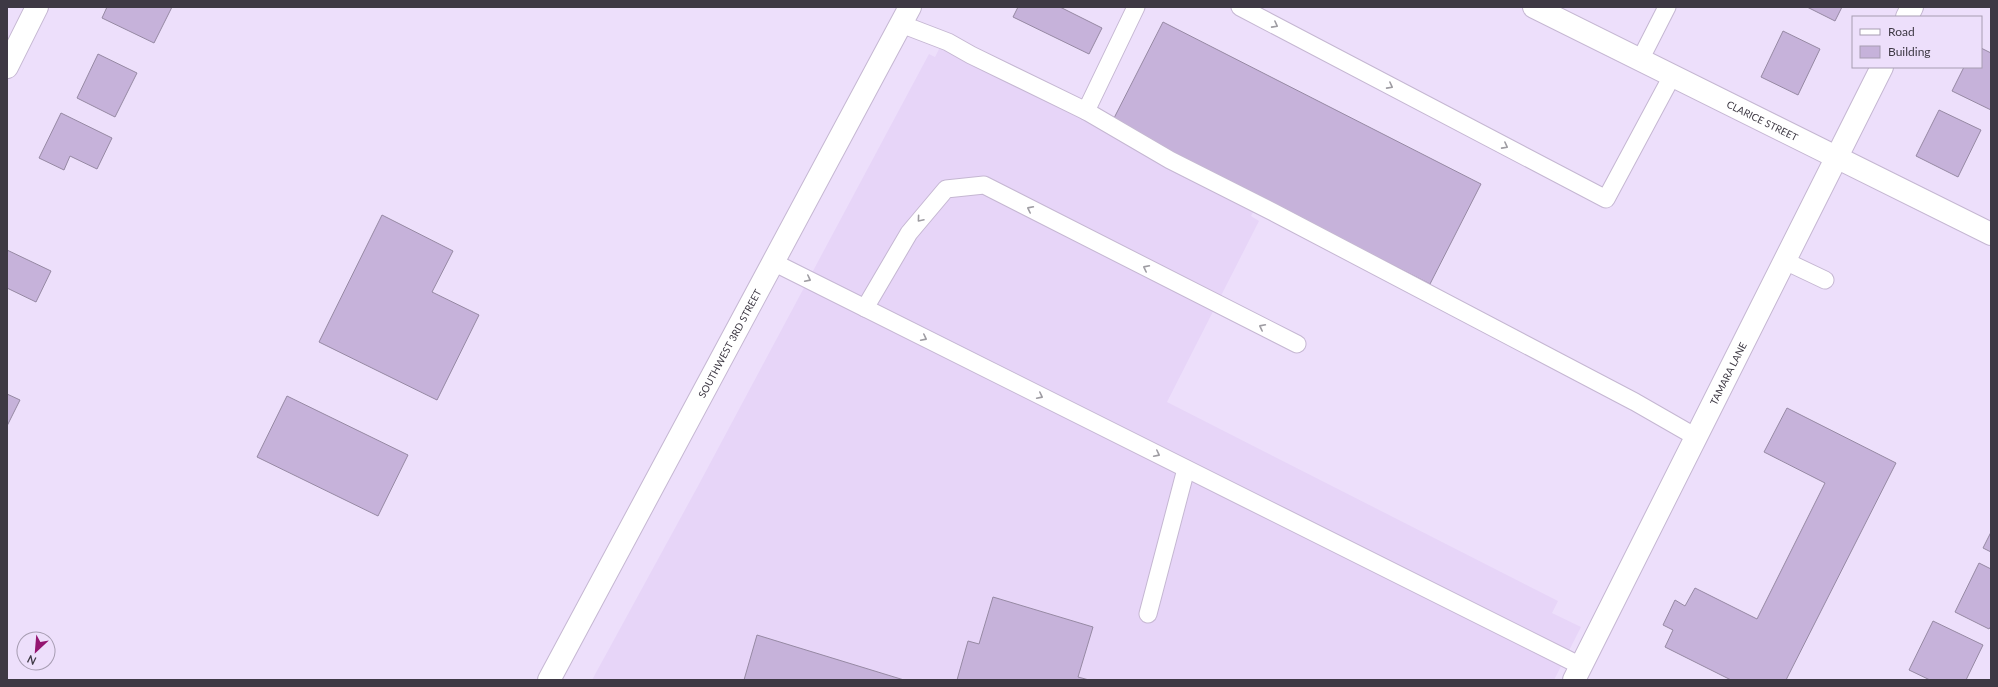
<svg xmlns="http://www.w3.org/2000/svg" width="1998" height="687" viewBox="0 0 1998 687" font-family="Lato,sans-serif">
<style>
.built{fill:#e7d5f8}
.building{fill:#c6b2da;stroke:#9689a3}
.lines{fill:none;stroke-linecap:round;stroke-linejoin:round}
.service-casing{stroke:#c5b7d2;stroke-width:19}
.minor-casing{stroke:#c5b7d2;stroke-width:24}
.tertiary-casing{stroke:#c5b7d2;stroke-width:24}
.service{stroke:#fff;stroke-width:17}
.minor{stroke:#fff;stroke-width:22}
.tertiary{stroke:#fff;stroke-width:22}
.oneway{stroke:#9e9ca2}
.labels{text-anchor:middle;stroke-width:4;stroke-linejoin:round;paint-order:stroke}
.street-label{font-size:10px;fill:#3e3944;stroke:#eddffb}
</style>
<rect width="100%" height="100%" fill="#eddffb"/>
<path class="built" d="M942,43l315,162 -6,11 8,5 -92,181 391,199 -6,12 29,14 -27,53h-962l106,-194 231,-432 6,3z"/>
<g class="building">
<path d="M107,7h65l-18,36 -52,-25z"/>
<path d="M1018,7h42l42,21 -13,26 -76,-37z"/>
<path d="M1807,7h35l-7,14z"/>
<path d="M1163,22l318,162 -51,100 -318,-162z"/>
<path d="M1783,31l37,18 -22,46 -37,-18z"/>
<path d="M1981,48l10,5v57l-39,-19 12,-24h17z"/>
<path d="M98,54l39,19 -22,44 -38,-19z"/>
<path d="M1939,110l42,20 -23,47 -42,-21z"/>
<path d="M61,113l51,25 -15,31 -27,-13 -6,14 -25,-12z"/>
<path d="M382,215l71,36 -21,41 47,23 -42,85 -118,-58z"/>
<path d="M7,250l44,21 -15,31 -29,-14z"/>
<path d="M7,394l13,6 -13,26z"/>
<path d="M287,396l121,59 -30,61 -121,-59z"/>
<path d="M1787,408l109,55 -110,217h-55l-66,-33 8,-17 -10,-5 12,-25 10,6 10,-18 62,31 68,-136 -61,-31z"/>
<path d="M1991,532v20l-8,-4z"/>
<path d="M1979,563l12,6v57l-2,3 -34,-17z"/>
<path d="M993,597l100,30 -15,50 11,3h-132l11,-39 11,3z"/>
<path d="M1933,621l50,24 -17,35h-36l-21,-10z"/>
<path d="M757,635l147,45h-160z"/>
</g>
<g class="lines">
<g class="service-casing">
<g id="service">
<path d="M1240,7l366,192 66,-123"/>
<path d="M901,24l47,18 23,13 115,56 50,-104"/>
<path d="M1640,60l27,-53"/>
<path d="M1086,111l84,49 103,52 362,190 61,35"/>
<path d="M1785,261l40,19"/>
<path d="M773,262l808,404"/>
<path d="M865,308l44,-75 37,-44 38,-4 313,159"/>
<path d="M1148,614l38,-145"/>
</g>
</g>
<g class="minor-casing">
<g id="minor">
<path id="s1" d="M1534,7l457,227"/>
<path d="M1907,17l5,-10"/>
<path d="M7,67l30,-60"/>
<path id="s2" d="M1574,680l308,-613"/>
</g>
</g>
<g class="tertiary-casing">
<g id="tertiary">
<path id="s3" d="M549,680l361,-673"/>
</g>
</g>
<use href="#service" class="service"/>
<use href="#minor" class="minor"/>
<use href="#tertiary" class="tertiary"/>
</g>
<defs><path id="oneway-chevron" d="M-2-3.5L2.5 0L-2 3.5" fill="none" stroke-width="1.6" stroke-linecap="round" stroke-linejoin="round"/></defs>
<g class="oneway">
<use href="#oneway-chevron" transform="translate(1275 25) rotate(28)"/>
<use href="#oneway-chevron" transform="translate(1390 86) rotate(28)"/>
<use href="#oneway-chevron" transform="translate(1505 146) rotate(28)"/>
<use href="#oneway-chevron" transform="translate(1030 209) rotate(-153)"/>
<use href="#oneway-chevron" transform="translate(920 219) rotate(130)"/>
<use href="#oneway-chevron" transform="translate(1146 268) rotate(-153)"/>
<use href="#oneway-chevron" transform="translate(808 279) rotate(27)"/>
<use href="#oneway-chevron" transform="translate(1262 327) rotate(-153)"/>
<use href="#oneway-chevron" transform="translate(924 338) rotate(27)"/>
<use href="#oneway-chevron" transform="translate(1040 396) rotate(27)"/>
<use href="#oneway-chevron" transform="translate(1157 454) rotate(27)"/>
</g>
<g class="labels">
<g class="street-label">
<text dy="4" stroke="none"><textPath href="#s1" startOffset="255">CLARICE STREET</textPath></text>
<text dy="4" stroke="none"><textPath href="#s3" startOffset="382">SOUTHWEST 3RD STREET</textPath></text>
<text dy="4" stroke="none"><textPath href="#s2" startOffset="343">TAMARA LANE</textPath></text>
</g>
</g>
<rect width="1998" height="687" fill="none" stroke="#3e3944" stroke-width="16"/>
<rect x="1852" y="16" width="130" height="52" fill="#eddffb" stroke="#a79db2"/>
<rect x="1860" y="29" width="20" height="6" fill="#ffffff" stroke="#a79db2"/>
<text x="1888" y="36" font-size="12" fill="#3e3944">Road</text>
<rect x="1860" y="46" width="20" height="12" fill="#c6b2da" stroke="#a79db2"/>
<text x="1888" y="56" font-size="12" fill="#3e3944">Building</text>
<g transform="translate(36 651) rotate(206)"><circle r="19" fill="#eddffb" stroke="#a79db2"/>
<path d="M0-3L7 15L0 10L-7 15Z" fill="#941570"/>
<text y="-6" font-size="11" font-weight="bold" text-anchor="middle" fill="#3e3944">N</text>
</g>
</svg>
